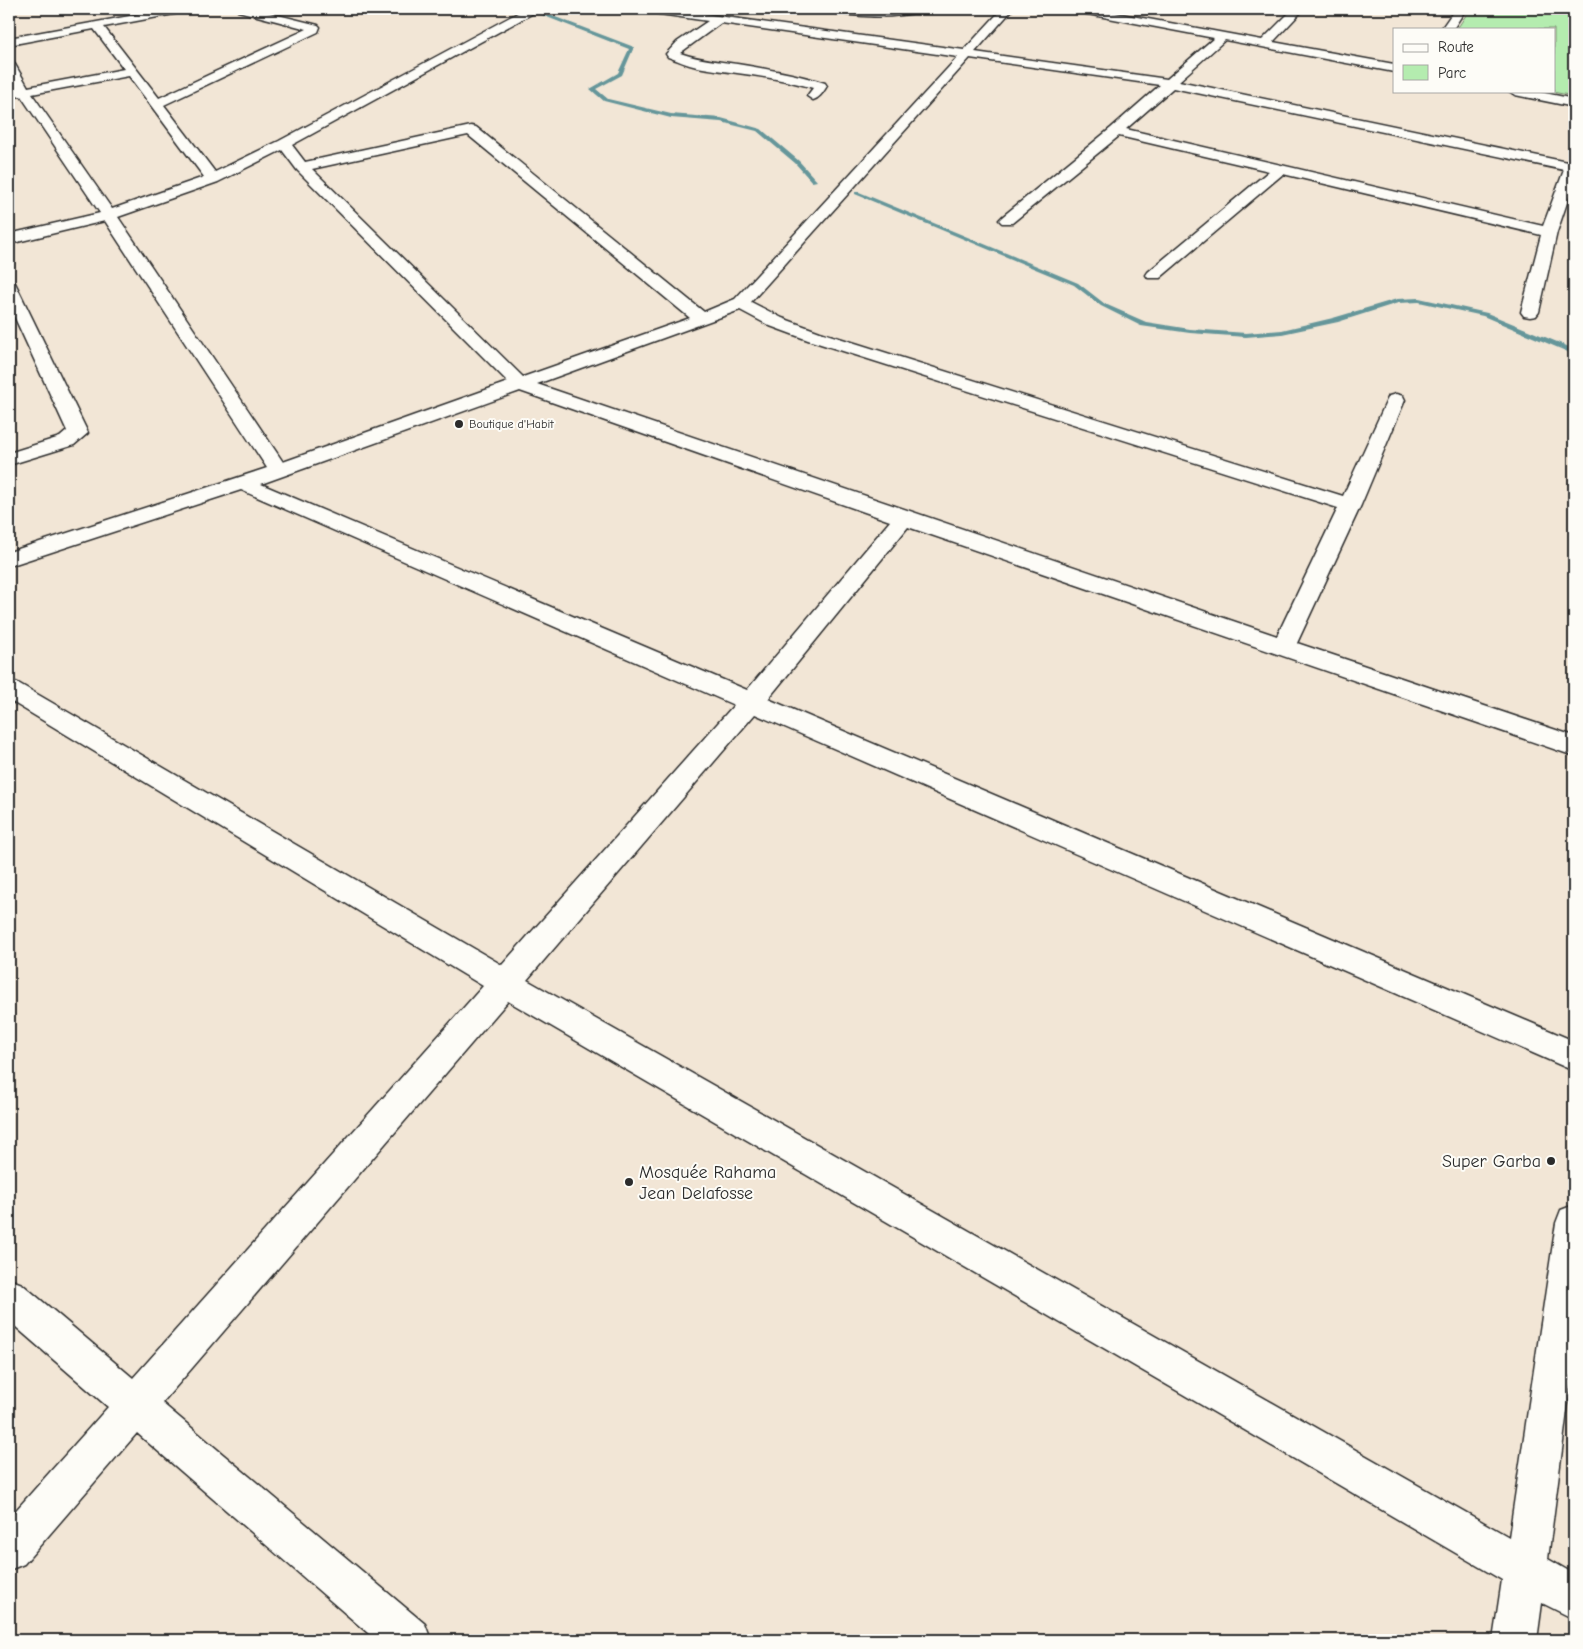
<svg xmlns="http://www.w3.org/2000/svg" width="1583" height="1649" viewBox="0 0 1583 1649" font-family="'Comic Neue',sans-serif">
<style>
.green{fill:#b4ecaf;stroke:#708c6d}
.lines{fill:none;stroke-linecap:round;stroke-linejoin:round}
.stream{fill:#65969a;fill-rule:evenodd}
.street-casing{stroke:#2b2b2b;stroke-width:3}
.street{fill:#fdfcf7;fill-rule:evenodd}
.poi-dot{fill:#2b2b2b;stroke:#fdfcf7;stroke-width:2}
.labels{text-anchor:middle;stroke-width:4;stroke-linejoin:round;paint-order:stroke}
.far-poi-label{font-size:12px;fill:#2b2b2b;stroke:#fdfcf7;text-anchor:start}
.near-poi-label{font-size:18px;fill:#2b2b2b;stroke:#fdfcf7;text-anchor:end}
</style>
<rect width="100%" height="100%" fill="#f2e6d6"/>
<filter id="ink" filterUnits="userSpaceOnUse"><feTurbulence type="fractalNoise" baseFrequency=".02" numOctaves="2"/><feDisplacementMap in="SourceGraphic" scale="10" xChannelSelector="R" yChannelSelector="G"/><feConvolveMatrix kernelMatrix="1 2 1 2 8 2 1 2 1" color-interpolation-filters="sRGB"/></filter>
<g filter="url(#ink)">
<path class="green" d="M1470,9h104v87l-27,-5h7v-62h-97z"/>
<g class="lines">
<g class="stream">
<path d="M513,9l24,1 97,37 -12,28 -26,14 12,10 63,15 50,4 40,11 38,32 18,20 -5,1 -17,-19 -38,-32 -36,-9 -50,-4 -67,-17 -14,-12 28,-16 11,-24 -95,-37z"/>
<path d="M855,192h4l219,91 27,21 41,18 44,7 56,4 36,-3 51,-12 64,-19 22,-1 68,15 87,36v9h-3l-3,-6 -85,-36 -64,-14 -21,1 -60,19 -56,12 -36,3 -56,-4 -49,-7 -40,-20 -27,-21 -219,-91z"/>
</g>
<g class="street-casing">
<g id="street">
<path d="M168,9h23l-6,3 -81,15 55,71 148,-69 -69,-18 -1,-2h17l64,16 2,2 -2,5 -154,73 51,67 64,-31 246,-132h13l-1,2 -245,134 13,17 166,-36 5,1 228,185 31,-13 223,-242 -237,-34 -41,30c19,7 37,8 57,11 30,5 60,10 88,19l2,3c-4,6 -7,12 -14,14l-6,-4 6,-8c-38,-12 -77,-14 -116,-21 -10,-2 -20,-7 -29,-10l-2,-3 11,-12 31,-21 -62,-9 -5,-3h27l296,41 38,-41h11l-38,43 192,27 47,-41 -137,-26 -5,-3h22l168,31 31,-31h11l-31,33 121,22v8l-169,-32 -46,41 388,81 2,-3 5,-1v24l-17,50 -18,80 -3,4 -6,1 -6,-1 -3,-4 20,-77 -258,-61 -123,104h-12l-2,-3 2,-3 121,-101 -150,-35 -107,87h-10l-3,-3 3,-3 109,-89 49,-43 -190,-27 -219,244 31,16 38,14 523,164 44,-96 2,-4 7,-2 7,2 2,4 -44,105 -64,138 277,93v20l-666,-229 -140,172 806,342v30l-819,-357 -228,266 982,557 47,-314 5,-13 13,-5v151l-26,203 26,15v45l-32,-16 -5,37h-44l9,-60 -994,-579 -346,402 263,221 6,16h-55l-239,-207 -113,131 -15,6v-52l99,-111 -99,-86v-42l13,5 111,94 350,-392 -474,-286v-20l9,3 484,282 232,-260 -493,-215 -232,76v-14l258,-84 -162,-247 -96,23v-10l91,-21 -79,-117 -12,2v-8l7,-1 -7,-14v-15l4,1 15,26 96,-18 -30,-40 -85,16v-7zM129,76l75,101 -92,32 -80,-115zM1173,88l391,82 -21,56 -417,-97zM468,135l222,183 -167,59 -211,-208zM282,150l15,20 211,212 -225,80 -165,-245 100,-35zM740,310l30,16 38,14 530,168 -61,128 -740,-252zM520,391l370,130 -143,169 -486,-206z"/>
<path d="M817,9h108l-2,2c-34,9 -66,5 -100,1z"/>
<path d="M1455,9h11l-13,20h-12z"/>
<path d="M1509,91h26l39,8v8l-59,-12z"/>
<path d="M9,282l6,1 2,4 71,146 -14,12 -65,20v-12l51,-16 7,-6 -58,-126z"/>
</g>
</g>
<use href="#street" class="street"/>
</g>
</g>
<g class="poi-dot">
<circle cx="459" cy="424" r="5"/>
<circle cx="1551" cy="1161" r="5"/>
<circle cx="629" cy="1182" r="5"/>
</g>
<g class="labels">
<g class="far-poi-label">
<text x="469" y="428">Boutique d'Habit</text>
</g>
<g class="near-poi-label">
<text x="1541" y="1167">Super Garba</text>
<text x="639" y="1178" text-anchor="start">Mosquée Rahama<tspan x="639" dy="21">Jean Delafosse</tspan></text>
</g>
</g>
<rect width="1583" height="1649" fill="none" stroke="#fdfcf7" stroke-width="30"/>
<rect x="15" y="15" width="1553" height="1619" fill="none" stroke="#2b2b2b" stroke-width="2" filter="url(#ink)"/>
<rect x="1393" y="28" width="162" height="65" fill="#fdfcf7" stroke="#a9a8a5"/>
<rect x="1403" y="44" width="25" height="8" fill="#fdfcf7" stroke="#a9a8a5"/>
<text x="1438" y="52" font-size="15" fill="#2b2b2b">Route</text>
<rect x="1403" y="65" width="25" height="15" fill="#b4ecaf" stroke="#a9a8a5"/>
<text x="1438" y="78" font-size="15" fill="#2b2b2b">Parc</text>
</svg>
